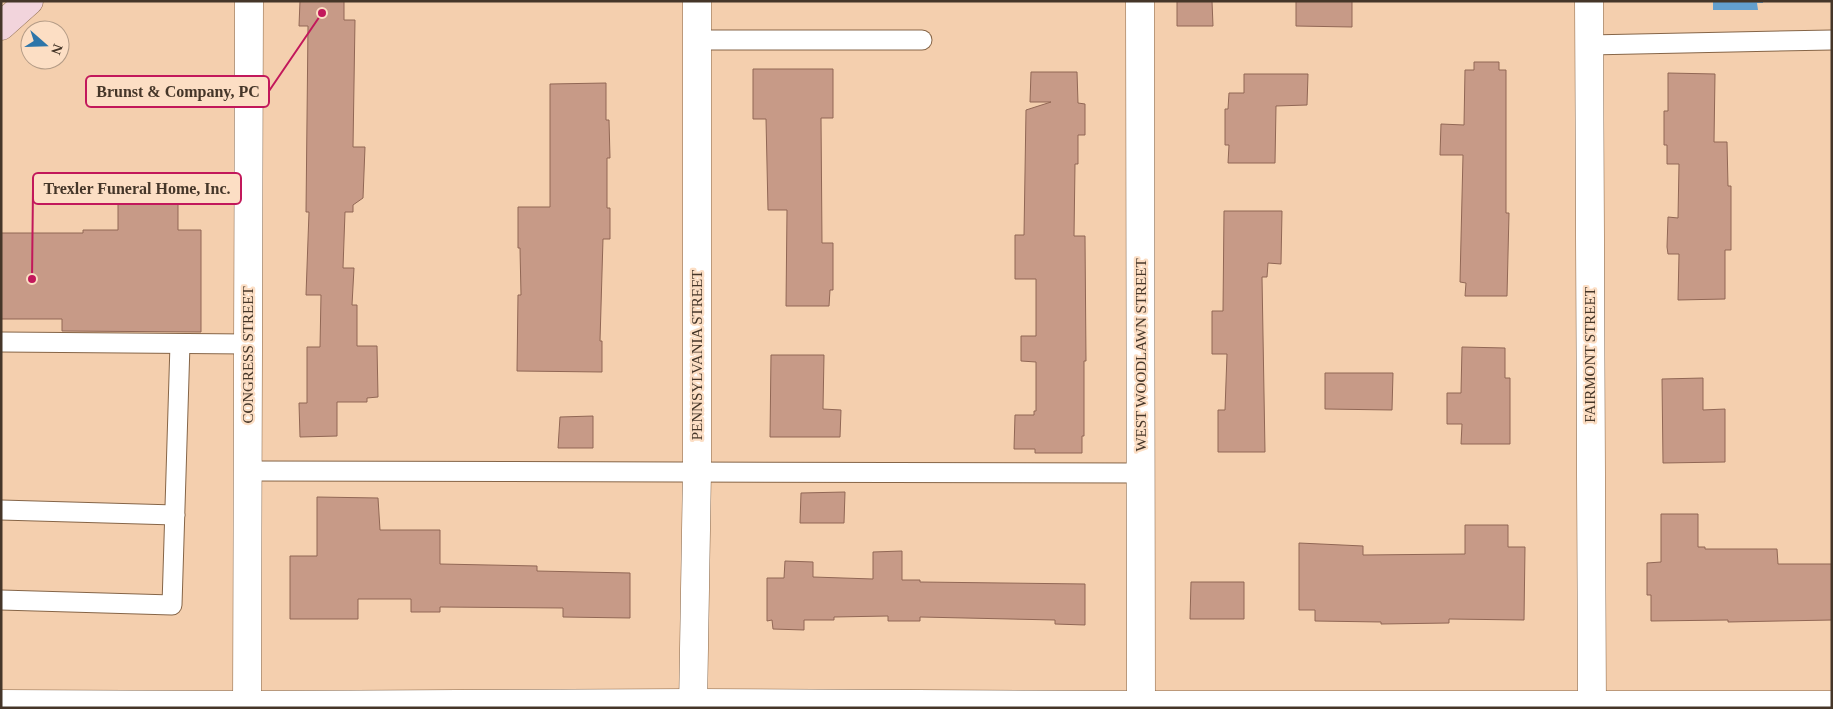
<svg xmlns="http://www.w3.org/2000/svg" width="1833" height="709" viewBox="0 0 1833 709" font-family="Georgia,serif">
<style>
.water{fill:#639fce}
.building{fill:#c79a87;stroke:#916755}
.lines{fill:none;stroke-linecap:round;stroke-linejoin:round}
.lane-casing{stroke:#866547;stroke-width:21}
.street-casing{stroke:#866547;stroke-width:29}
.secondary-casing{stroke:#866547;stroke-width:29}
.lane{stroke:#fff;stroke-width:19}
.street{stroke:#fff;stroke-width:28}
.secondary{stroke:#f2d4dc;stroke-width:28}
.labels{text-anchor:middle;stroke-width:4.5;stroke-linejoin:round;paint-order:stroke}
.street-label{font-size:15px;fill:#453629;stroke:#fcdec4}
.leader{fill:none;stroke:#c2185b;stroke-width:2}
.callout-dot{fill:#c2185b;stroke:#fcdec4;stroke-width:2}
.callout{fill:#fcdec4;stroke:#c2185b;stroke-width:2}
.callout-label{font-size:16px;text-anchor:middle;font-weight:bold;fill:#453629}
</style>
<rect width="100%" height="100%" fill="#f4cfae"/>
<path class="water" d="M1713,1h50v2h-6l1,7h-45z"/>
<g class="building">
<path d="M300,1h44v19h11l-2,127h12l-2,51 -10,7v7h-8l-2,56h11l-2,37h5v41h20l1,51 -11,1v4h-30v34l-37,1 -1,-34h8v-56h13l1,-52h-15l3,-83h-3l2,-186h-9z"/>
<path d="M1177,1h35l1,25h-36z"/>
<path d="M1296,1h56v26l-56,-1z"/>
<path d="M1474,62h25v8h7v143h3l-2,83h-42l1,-13 -6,-1 3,-127h-23l1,-31 23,1 1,-55h9z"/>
<path d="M753,69h80v49h-12l1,125h11v47h-3l-1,16h-43l1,-96h-19l-2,-91h-13z"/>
<path d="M1031,72h46l1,31 7,1v31h-7v29h-3l-1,72h11l1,125h-2v75h-2v17h-47v-4h-21l1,-34h19v-4h2v-49l-15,-1v-25h15v-57h-21v-44h9l2,-125 25,-8h-21z"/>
<path d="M1668,73l47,1 -1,68h13l1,44h3v64h-6v49l-47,1 1,-46h-11l-1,-7 1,-30 10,1 1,-54h-12v-19h-3v-34h4z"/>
<path d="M1244,74h64l-1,31 -31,1 -1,57h-47l1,-18h-4v-36h3l1,-16h15z"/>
<path d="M606,83v37h3l1,38h-3v50h3v31h-7l-3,102h2v31l-85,-1 1,-76h3l-1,-47h-2v-41h32v-123z"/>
<path d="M118,195h60v35h23v102l-139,-1v-12h-61v-86h82v-3h35z"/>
<path d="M1224,211h58l-1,53 -13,-1 -1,14h-5l3,175h-47v-42h7l2,-56h-15v-43h11z"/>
<path d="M1462,347l43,1v30h5v66h-49l1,-20h-15v-31h14z"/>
<path d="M771,355h53l-1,54 18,1 -1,27h-70z"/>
<path d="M1325,373h68l-1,37 -67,-1z"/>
<path d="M1703,378v32l22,-1v53l-62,1 -1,-84z"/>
<path d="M593,416v32h-35l2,-31z"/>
<path d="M845,492l-1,31h-44l1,-30z"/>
<path d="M317,497l61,1 2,32h60v34l97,2v5l93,2v45l-67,-1v-9l-123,-1v5h-29v-13h-53v20h-68v-63h27z"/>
<path d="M1661,514h37v33h7v2h72l1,15h54v56l-104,2v-2l-77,1v-26h-4v-32l14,-1z"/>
<path d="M1465,525h43v22h17l-1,73 -75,-1v4l-68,1v-2l-66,-1v-11h-16v-67l64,3v9l102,-1z"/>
<path d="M902,551v29h18v2l165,2v41l-30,-1v-4l-135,-3v4h-32v-5l-54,1v3h-30v10l-31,-1 -1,-9 -5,1v-43h17l1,-17 28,1v15l60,2v-27z"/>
<path d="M1191,582h53v37h-54z"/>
</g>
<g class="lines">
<g class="lane-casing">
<g id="lane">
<path d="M697,40h225"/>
<path d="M1589,45l243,-5"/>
<path d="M1,342l247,2"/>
<path d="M248,471l893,2"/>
<path d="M1,510l174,5"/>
<path d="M1,600l171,5 8,-261"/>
</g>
</g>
<g class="street-casing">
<g id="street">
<path d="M1140,1l1,707"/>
<path d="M1589,1l3,707"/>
<path d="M1,704l246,1 446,-2 448,2h691"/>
<path d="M247,708l2,-707"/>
<path d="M693,708l4,-237v-470"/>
</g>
</g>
<g class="secondary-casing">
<path id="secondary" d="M1,26l28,-25"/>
</g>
<use href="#lane" class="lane"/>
<use href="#street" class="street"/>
<use href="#secondary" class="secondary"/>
</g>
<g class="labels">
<g class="street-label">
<text transform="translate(248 355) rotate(-90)" y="5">CONGRESS STREET</text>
<text transform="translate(697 355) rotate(-90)" y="5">PENNSYLVANIA STREET</text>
<text transform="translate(1141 355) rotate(-90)" y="5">WEST WOODLAWN STREET</text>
<text transform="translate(1590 355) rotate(-90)" y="5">FAIRMONT STREET</text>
</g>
</g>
<path class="leader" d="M322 13L269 91M32 279L33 189"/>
<g class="callout-dot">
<circle cx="322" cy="13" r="5"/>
<circle cx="32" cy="279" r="5"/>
</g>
<g class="callout">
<rect x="86" y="76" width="183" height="31" rx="5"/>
<rect x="33" y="173" width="208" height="31" rx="5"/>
</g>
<g class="callout-label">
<text x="178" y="97">Brunst &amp; Company, PC</text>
<text x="137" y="194">Trexler Funeral Home, Inc.</text>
</g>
<rect width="1833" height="709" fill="none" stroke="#453629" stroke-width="5"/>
<g transform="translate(45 45) rotate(110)"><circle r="24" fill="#fcdec4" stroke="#b39b86"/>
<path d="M0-4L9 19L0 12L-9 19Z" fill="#2d75a9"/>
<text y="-8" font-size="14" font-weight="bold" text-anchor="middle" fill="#453629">N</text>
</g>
</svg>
